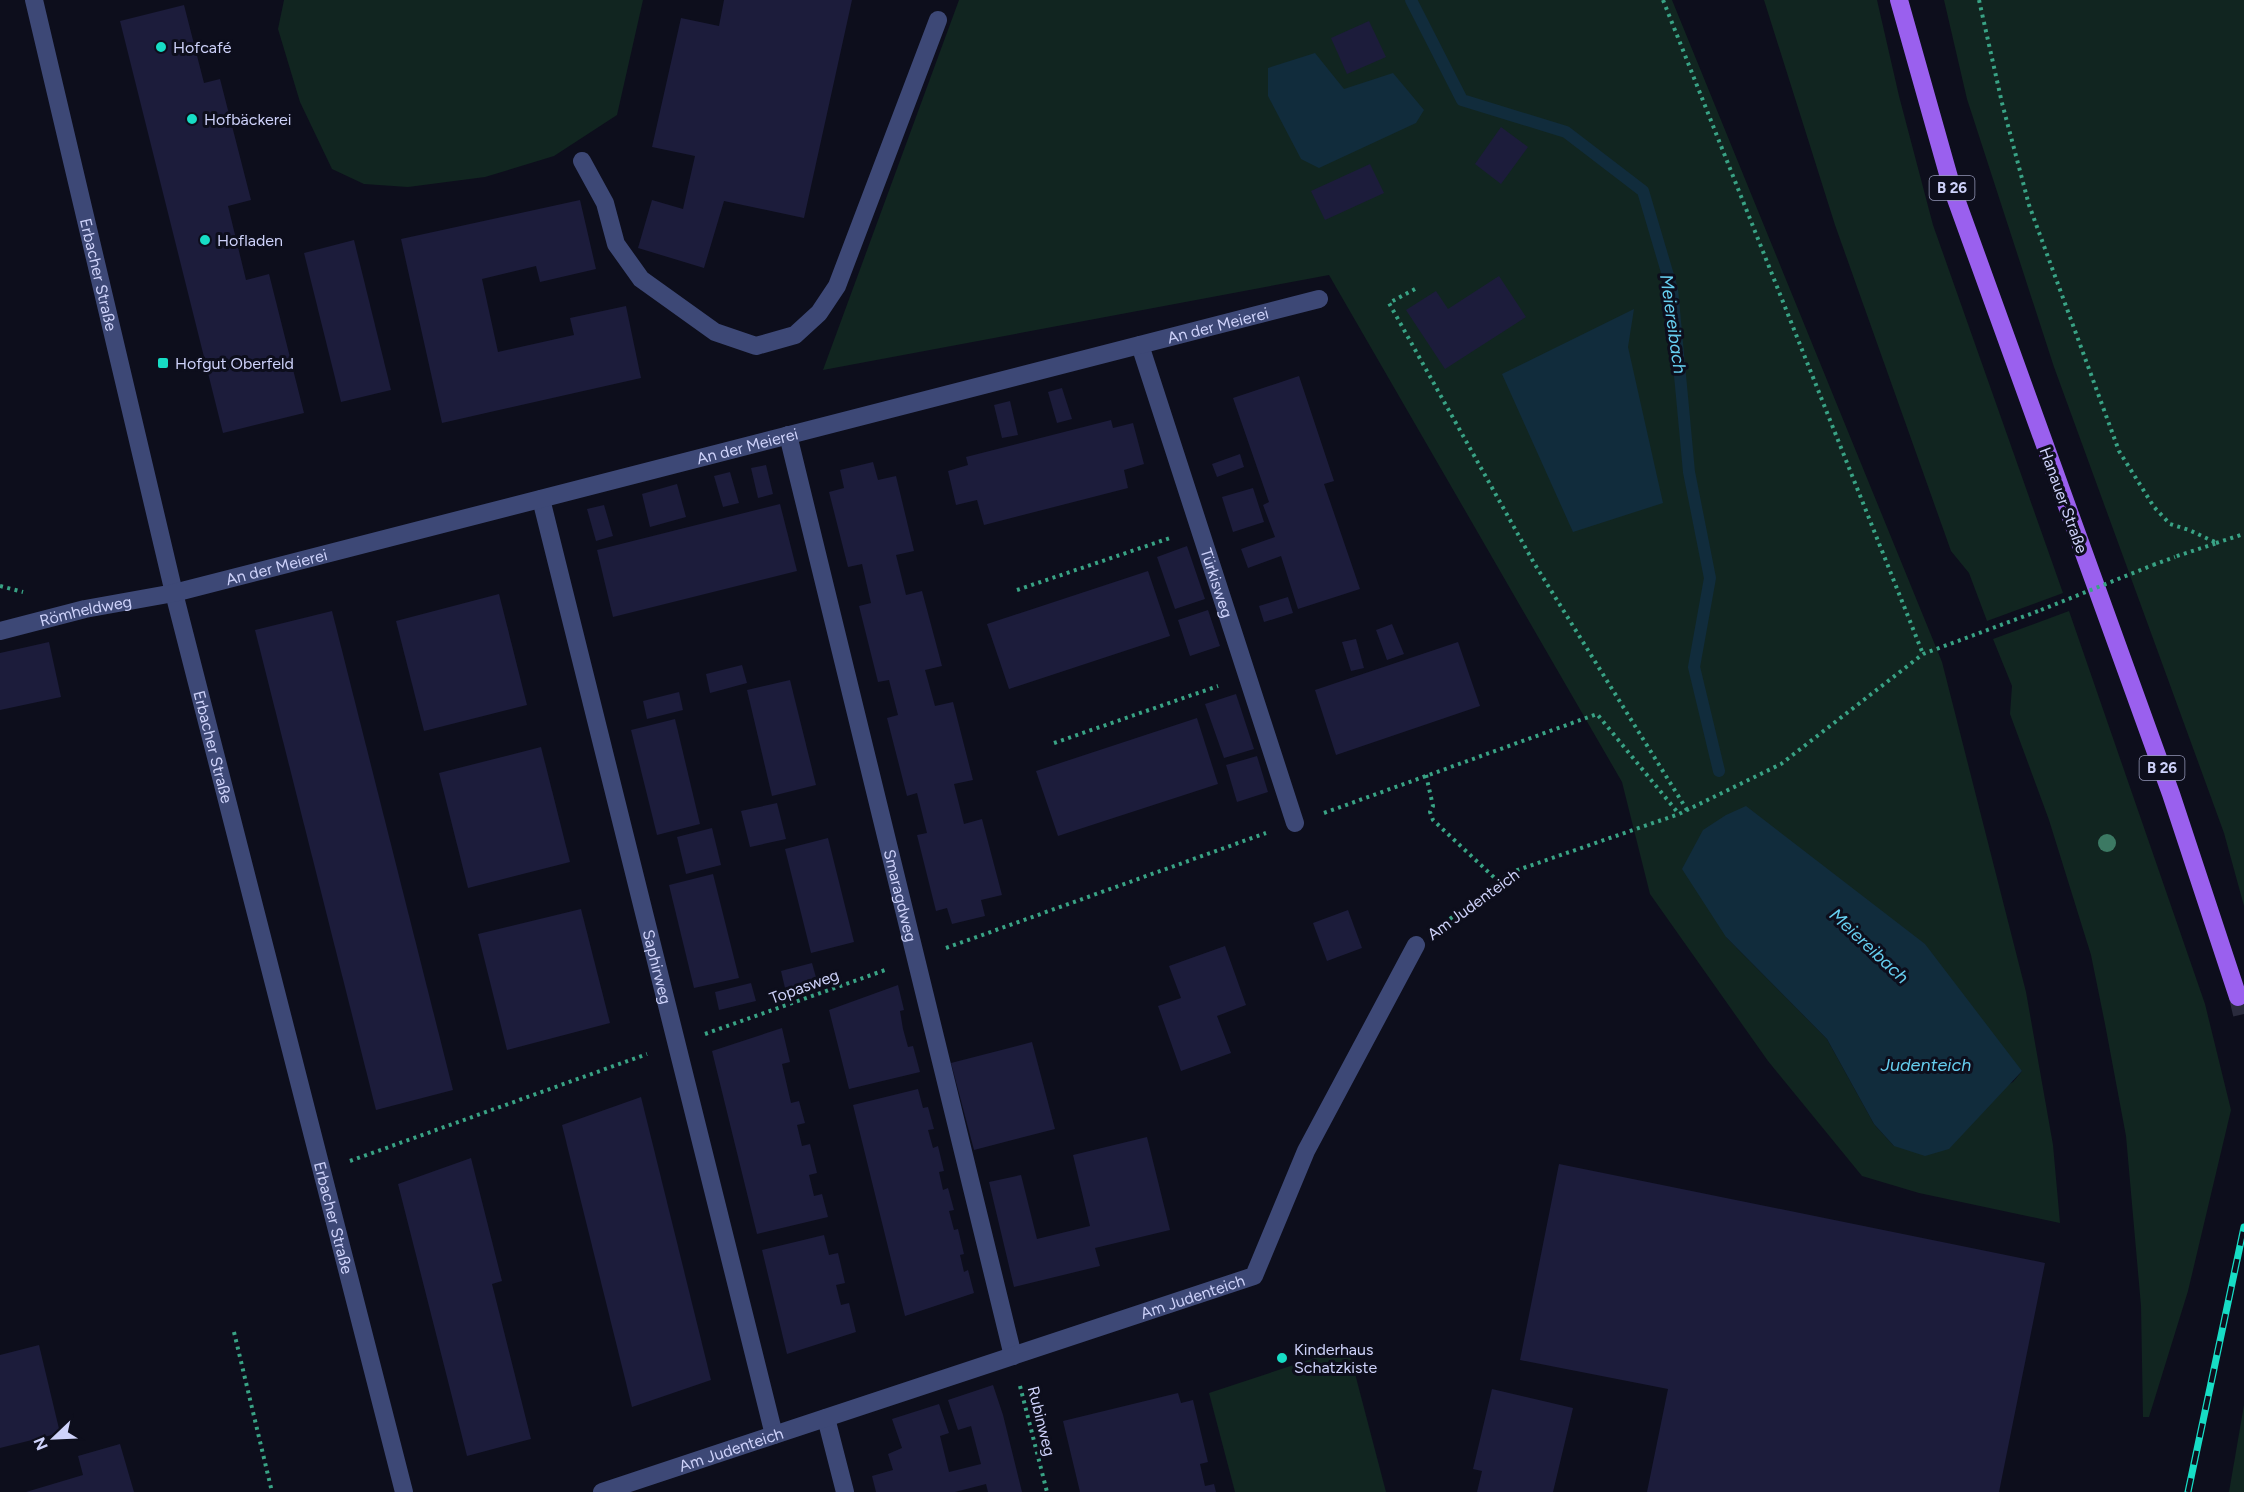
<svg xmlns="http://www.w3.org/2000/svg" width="2244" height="1492" viewBox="0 0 2244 1492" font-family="Figtree,sans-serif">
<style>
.green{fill:#112520;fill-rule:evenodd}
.water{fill:#112c3c}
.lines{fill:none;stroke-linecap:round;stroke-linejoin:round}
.stream{stroke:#112c3c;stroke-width:12}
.building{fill:#1c1c3b}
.major-tunnel{stroke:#2a2b3d;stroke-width:18;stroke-dasharray:18 9;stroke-linecap:butt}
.path{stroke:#39a385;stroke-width:4;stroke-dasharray:3 4.5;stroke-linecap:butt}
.minor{stroke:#3d4876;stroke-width:18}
.major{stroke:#9a60ee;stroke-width:18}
.rail-casing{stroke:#17ddc5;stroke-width:7}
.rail{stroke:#0d0e1c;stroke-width:4.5;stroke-dasharray:14;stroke-linecap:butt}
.path-bridge{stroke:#39a385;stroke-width:4;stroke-dasharray:3 4.5;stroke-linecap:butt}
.tree{fill:#3c7963}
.poi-dot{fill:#17ddc5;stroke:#0d0e1c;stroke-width:2}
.labels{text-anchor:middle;stroke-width:6;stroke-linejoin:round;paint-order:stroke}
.shield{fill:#0d0e1c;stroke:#9497b7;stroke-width:1.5}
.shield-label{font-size:15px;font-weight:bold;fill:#ced2fa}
.poi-label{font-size:16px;fill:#ced2fa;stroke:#0d0e1c;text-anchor:start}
.street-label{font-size:16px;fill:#ced2fa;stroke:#0d0e1c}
.water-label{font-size:18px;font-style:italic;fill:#66ceef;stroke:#0d0e1c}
</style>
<rect width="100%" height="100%" fill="#0d0e1c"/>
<g class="green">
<path d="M284,0h359l-26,115 -63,41 -69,21 -77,10 -44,-3 -32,-15 -32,-67 -22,-73z"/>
<path d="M959,0h713l270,662 84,330 27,153 7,78 -141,-30 -57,-17 -94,-115 -118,-167 -28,-112 -293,-507 -506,95zM1726,937l296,134 -9,11 -119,64 -20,-22 -47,-85z"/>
<path d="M1764,0h113l22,96 34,129 130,368 -76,28 -18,-48 -18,-22 -116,-326z"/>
<path d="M1944,0h300v906l-20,-73 -170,-466 -87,-268z"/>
<path d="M2069,611l136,393 26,106 -43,181 -39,126h-6l-2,-111 -15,-170 -21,-112 -14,-69 -42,-135 -39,-106 2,-28 -19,-47z"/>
<path d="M1348,1347l38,145h-151l-26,-99z"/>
<path d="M2244,1405v87h-15z"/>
</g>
<g class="water">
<path d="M1315,53l29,36 49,-16 31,37 -8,13 -97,45 -18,-9 -33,-63v-28z"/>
<path d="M1634,309l-6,38 35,156 -90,29 -71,-158z"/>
<path d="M1746,806l179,138 97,127 -73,78 -24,7 -31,-10 -20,-22 -47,-85 -101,-102 -44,-68 21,-39 23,-15z"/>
</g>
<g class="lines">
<path class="stream" d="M1411,0l51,100 104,32 77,59 29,98 17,183 21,106 -16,89 25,104"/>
</g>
<g class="building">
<path d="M724,0h128l-48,218 -80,-17 -20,67 -66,-20 14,-48 31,9 12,-53 -43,-9 29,-129 38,8z"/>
<path d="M184,5l20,78 16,-4 31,121 -23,6 18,74 23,-6 35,139 -81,20 -103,-412z"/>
<path d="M1369,21l17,36 -39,17 -16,-36z"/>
<path d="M1501,127l27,20 -27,37 -26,-20z"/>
<path d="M1370,164l14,29 -59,27 -14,-29z"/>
<path d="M580,200l16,69 -56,13 -4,-16 -54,13 16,73 76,-17 -4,-17 56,-12 15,72 -199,45 -41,-184z"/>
<path d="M354,240l37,150 -50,12 -37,-149z"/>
<path d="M1499,276l27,41 -81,52 -39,-59 30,-19 12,18z"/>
<path d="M1299,376l35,105 -10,3 36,105 -62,20 -17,-53 -33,12 -7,-19 34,-12 -12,-32 6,-3 -36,-104z"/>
<path d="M1062,388l10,31 -15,4 -9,-31z"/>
<path d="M1010,401l8,34 -16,3 -8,-33z"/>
<path d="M1111,420l2,8 20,-5 11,41 -20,6 4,18 -144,37 -7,-25 -21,5 -8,-34 20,-6 -2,-8z"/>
<path d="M1240,454l4,13 -27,10 -5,-13z"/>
<path d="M873,462l5,18 18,-4 18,75 -18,4 10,40 16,-4 20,75 -17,4 10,36 18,-4 20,78 -19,4 10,40 18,-5 20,76 -21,5 4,16 -33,8 -5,-16 -11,3 -19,-76 10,-2 -10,-40 -10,3 -20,-78 11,-3 -9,-35 -11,2 -19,-76 12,-3 -9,-39 -14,3 -19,-75 15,-4 -4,-18z"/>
<path d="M766,465l7,29 -15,4 -7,-30z"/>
<path d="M730,472l9,31 -16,4 -9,-31z"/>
<path d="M677,484l9,33 -36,10 -8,-33z"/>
<path d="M1253,488l11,34 -31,10 -11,-35z"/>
<path d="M780,504l17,67 -184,46 -16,-67z"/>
<path d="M604,505l9,31 -17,5 -9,-32z"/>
<path d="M1187,546l18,53 -30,10 -18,-52z"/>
<path d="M1148,571l22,65 -161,53 -22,-65z"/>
<path d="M499,594l28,111 -103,26 -28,-110z"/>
<path d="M1288,597l5,16 -29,9 -5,-16z"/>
<path d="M1208,610l12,36 -30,10 -12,-36z"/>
<path d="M332,611l121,479 -77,20 -121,-480z"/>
<path d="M1392,624l12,30 -17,6 -11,-30z"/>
<path d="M1356,639l8,29 -13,3 -9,-29z"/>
<path d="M49,642l12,55 -61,13v-57z"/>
<path d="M1458,642l22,64 -144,49 -21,-65z"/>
<path d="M742,665l5,18 -37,10 -4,-19z"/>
<path d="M790,680l26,105 -44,11 -25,-106z"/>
<path d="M679,692l4,18 -36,9 -4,-18z"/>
<path d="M1236,694l18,55 -30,9 -19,-54z"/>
<path d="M1197,718l21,66 -160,52 -22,-65z"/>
<path d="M675,719l25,105 -43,11 -26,-105z"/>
<path d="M541,747l29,115 -102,26 -29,-115z"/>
<path d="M1257,756l11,36 -31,10 -11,-37z"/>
<path d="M777,803l9,36 -36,8 -9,-36z"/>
<path d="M712,828l9,37 -35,9 -9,-37z"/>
<path d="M828,838l26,104 -43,11 -26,-104z"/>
<path d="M713,874l26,104 -45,10 -25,-103z"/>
<path d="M581,909l29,114 -103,27 -29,-116z"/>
<path d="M1348,910l14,38 -35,13 -14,-38z"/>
<path d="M1225,946l21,59 -29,11 14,37 -50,18 -23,-65 23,-8 -12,-32z"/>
<path d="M812,963l5,18 -32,7 -4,-17z"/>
<path d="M751,983l5,18 -37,9 -4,-18z"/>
<path d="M898,985l6,25 -4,1 3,18 5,18 5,-1 7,26 -71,17 -20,-79z"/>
<path d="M782,1028l8,34 -8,2 9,39 8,-2 6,22 -8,2 5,21 8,-2 7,29 -8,2 5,21 8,-2 6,23 -71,17 -45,-183z"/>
<path d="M1032,1042l23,87 -81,21 -23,-87z"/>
<path d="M918,1089l5,19 5,-1 6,22 -6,1 5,18 5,-2 6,25 -5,1 4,18 5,-2 6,22 -5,1 5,19 4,-1 6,25 -4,1 4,17 4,-2 6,23 -69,23 -52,-211z"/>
<path d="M641,1097l70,283 -79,27 -70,-282z"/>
<path d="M1147,1137l23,93 -75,18 5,18 -86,21 -25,-105 32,-7 16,64 53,-13 -17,-71z"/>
<path d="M471,1158l31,123 -10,3 39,155 -64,17 -69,-272z"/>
<path d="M1559,1164l486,99 -46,229h-352l21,-103 -148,-29z"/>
<path d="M824,1235l5,20 9,-2 7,30 -9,2 5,20 8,-2 7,29 -69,22 -25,-104z"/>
<path d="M39,1345l21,88 -60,15v-93z"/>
<path d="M993,1385l10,30 19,77h-34l-2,-8 -31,8h-79l-4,-16 21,-6 -5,-16 14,-6 -10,-29 47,-15 10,29 -9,3 9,36 32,-8 -10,-38 -13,4 -10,-30z"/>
<path d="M1492,1389l81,19 -20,84h-76l5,-21 -9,-2z"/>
<path d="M1178,1393l3,10 12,-3 15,62 -8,2 5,22 9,-2 2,8h-136l-17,-71z"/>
<path d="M120,1444l14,48h-108l57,-17 -5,-19z"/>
</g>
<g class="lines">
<path class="major-tunnel" d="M2238,997l6,26"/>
<g class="path">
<path d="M1663,0l260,654"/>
<path d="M1979,0l23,103 27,102 90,246 35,56 16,17 19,6 28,13 -43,14"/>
<path d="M1415,289l-26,14 145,260 153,247"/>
<path d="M2216,543l28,-9"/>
<path d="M2153,565l22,-8"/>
<path d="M0,586l23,6"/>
<path d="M1017,590l153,-52"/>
<path d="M1054,743l164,-57"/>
<path d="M1426,775l7,31 -3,6 3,8 66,62"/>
<path d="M1324,813l273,-99 82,100"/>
<path d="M1438,928l74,-56 167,-58 102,-50 142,-110 118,-44"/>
<path d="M946,948l320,-115"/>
<path d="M705,1034l183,-65"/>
<path d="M350,1161l297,-107"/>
<path d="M234,1332l38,160"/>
<path d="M1020,1386l27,106"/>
</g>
<g class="minor">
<path id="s1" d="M34,0l140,593 230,899"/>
<path d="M582,161l23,42 11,41 25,35 74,53 41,14 39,-11 24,-22 18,-27 101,-266"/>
<path id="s2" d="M1140,345l155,478"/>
<path id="s3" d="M788,435l225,921"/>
<path id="s4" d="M541,499l233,936"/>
<path id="s5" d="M0,631l85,-22 89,-16 1145,-294"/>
<path d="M826,1418l19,74"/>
<path id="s6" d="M602,1492l652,-216 52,-125 110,-206"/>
</g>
<path class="major" d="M1899,0l53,188 219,606 67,203"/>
<g class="rail-casing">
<path id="rail" d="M2188,1492l56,-265"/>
</g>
<use href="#rail" class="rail"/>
<path class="path-bridge" d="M2041,610l112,-45"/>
</g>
<circle class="tree" cx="2107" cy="843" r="9"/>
<g class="poi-dot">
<circle cx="161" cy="47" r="6"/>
<circle cx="192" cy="119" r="6"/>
<circle cx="205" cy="240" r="6"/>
<rect x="157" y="357" width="12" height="12" rx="3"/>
<circle cx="1282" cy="1358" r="6"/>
</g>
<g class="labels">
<g class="shield">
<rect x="1929.5" y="176" width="45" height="24" rx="4.5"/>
<rect x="2139.5" y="756" width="45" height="24" rx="4.5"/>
</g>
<g class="shield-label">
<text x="1952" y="193">B 26</text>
<text x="2162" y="773">B 26</text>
</g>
<g class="poi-label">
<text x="173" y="53">Hofcafé</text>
<text x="204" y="125">Hofbäckerei</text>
<text x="217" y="246">Hofladen</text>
<text x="175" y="369">Hofgut Oberfeld</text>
<text x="1294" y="1355">Kinderhaus<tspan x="1294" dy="18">Schatzkiste</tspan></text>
</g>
<g class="street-label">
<text dy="6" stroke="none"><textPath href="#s1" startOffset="282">Erbacher Straße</textPath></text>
<text dy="6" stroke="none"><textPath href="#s5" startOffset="1256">An der Meierei</textPath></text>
<text dy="6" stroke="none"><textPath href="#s5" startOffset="770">An der Meierei</textPath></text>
<text transform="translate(2064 500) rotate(70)" y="6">Hanauer Straße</text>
<text dy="6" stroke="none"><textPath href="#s5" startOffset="284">An der Meierei</textPath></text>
<text dy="6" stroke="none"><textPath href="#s2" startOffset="250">Türkisweg</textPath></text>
<text dy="6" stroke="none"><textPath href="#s5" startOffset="88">Römheldweg</textPath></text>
<text dy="6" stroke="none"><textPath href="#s1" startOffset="768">Erbacher Straße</textPath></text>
<text dy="6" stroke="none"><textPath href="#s3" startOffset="474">Smaragdweg</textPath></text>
<text transform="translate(1473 904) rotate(-36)" y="6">Am Judenteich</text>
<text dy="6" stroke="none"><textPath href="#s4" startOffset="482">Saphirweg</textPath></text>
<text transform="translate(804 986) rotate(-20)" y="6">Topasweg</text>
<text dy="6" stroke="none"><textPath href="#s1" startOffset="1254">Erbacher Straße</textPath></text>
<text dy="6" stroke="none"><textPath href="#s6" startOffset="622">Am Judenteich</textPath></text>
<text transform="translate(1042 1421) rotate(76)" y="6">Rubinweg</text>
<text dy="6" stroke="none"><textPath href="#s6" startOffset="136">Am Judenteich</textPath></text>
</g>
<g class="water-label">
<text transform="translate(1673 324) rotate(82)" y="6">Meiereibach</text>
<text transform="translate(1869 946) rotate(43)" y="6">Meiereibach</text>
<text x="1926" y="1071">Judenteich</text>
</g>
</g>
<g transform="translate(54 1438) rotate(247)" stroke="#0d0e1c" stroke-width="4.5" paint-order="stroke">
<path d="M0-4.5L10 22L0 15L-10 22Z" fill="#ced2fa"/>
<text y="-9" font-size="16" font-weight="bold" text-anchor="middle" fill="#ced2fa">N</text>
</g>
</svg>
